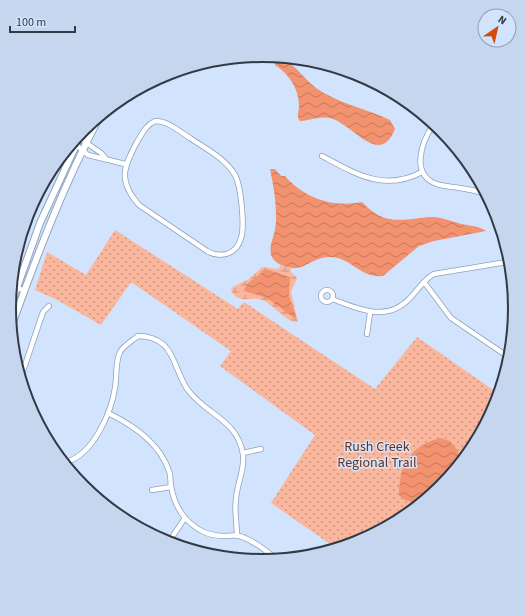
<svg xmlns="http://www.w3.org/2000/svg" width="525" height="616" viewBox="0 0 525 616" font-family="'Source Sans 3',sans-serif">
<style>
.wetland{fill:url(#wetland-marsh)}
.park{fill:url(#park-dots)}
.water{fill:url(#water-waves)}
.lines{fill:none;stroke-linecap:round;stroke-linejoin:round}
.street-casing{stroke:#8da2bf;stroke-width:6}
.secondary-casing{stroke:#8da2bf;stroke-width:8}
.street{stroke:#fff;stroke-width:4.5}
.secondary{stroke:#fff;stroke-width:6}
.labels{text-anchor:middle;stroke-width:3;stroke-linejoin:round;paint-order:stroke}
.park-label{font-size:14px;fill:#6c2f18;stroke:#d2e4fd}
.rim{fill:none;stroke:#313a46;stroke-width:2}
</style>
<defs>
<pattern id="wetland-marsh" width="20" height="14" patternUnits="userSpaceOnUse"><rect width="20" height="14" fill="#fab79e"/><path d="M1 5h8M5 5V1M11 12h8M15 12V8" fill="none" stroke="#cb9683"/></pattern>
<pattern id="park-dots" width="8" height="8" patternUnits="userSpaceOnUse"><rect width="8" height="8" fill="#fab79e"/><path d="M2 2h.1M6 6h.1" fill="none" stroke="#cb9683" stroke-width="1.8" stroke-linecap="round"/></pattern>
<pattern id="water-waves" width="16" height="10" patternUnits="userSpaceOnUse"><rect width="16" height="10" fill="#f2926f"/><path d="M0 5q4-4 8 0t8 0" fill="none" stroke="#c5785d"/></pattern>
</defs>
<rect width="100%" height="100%" fill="#d2e4fd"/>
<path class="wetland" d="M280,265l12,3 -2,3 7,7 -6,14 7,30c-14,0 -23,-17 -36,-22 -10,-4 -25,5 -31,-10l2,-3 16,-8 13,-12 17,2z"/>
<g class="park">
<path d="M55,171l-29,61 -3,7 5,-28z"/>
<path d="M115,230l123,79 6,-7 131,87 42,-52 82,57 -2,11 -55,82 -83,55 -32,7 3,-5 -59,-41 44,-68 -95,-69 11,-15 -100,-69 -30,43 -44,-25 -22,-10 12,-38 39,23z"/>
</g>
<g class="water">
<path d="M275,57c18,3 27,20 41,31 23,16 49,20 74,32l5,9c-15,38 -41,-3 -62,-10 -12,-4 -20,1 -33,2 -4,-5 -1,-9 -1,-15 0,-17 -10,-32 -24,-41z"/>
<path d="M270,169h5l6,7h4c19,22 48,32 77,26 23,25 40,17 70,15 10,0 21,5 30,7 8,2 17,2 24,7l-52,10 -15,5 -36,30c-24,2 -30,-18 -53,-19 -14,-1 -25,12 -37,11 -7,-1 -18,-4 -21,-11 -4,-7 1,-19 3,-27 3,-18 -1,-42 -5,-61z"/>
<path d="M266,269l24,8 -1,19 7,20 -2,2 -27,-20 -23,-7 2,-6z"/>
<path d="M439,438c12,1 20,11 21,22l-18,27 -25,17 -14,-5 -4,-4c0,-31 10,-47 40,-57z"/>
</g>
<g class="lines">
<g class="street-casing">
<g id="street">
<path d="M155,121c13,0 24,10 35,17 16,11 35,20 45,37 6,11 10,51 6,63 -4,16 -20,21 -34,13l-68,-46c-21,-24 -16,-37 -2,-63 5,-8 9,-17 18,-21z"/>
<path d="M434,124c-13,18 -25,53 6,61 15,3 30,3 45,9"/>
<path d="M78,137l23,16 5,6"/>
<path d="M75,144l13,11 37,9"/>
<path d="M322,156c34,18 62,36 100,16"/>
<path d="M424,282l27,36 56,38"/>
<path d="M13,286l12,5"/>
<circle cx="327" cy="296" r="6"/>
<path d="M332,299c27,10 55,24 78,-1 8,-8 14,-19 24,-24l73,-12"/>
<path d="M367,334l3,-21"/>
<path d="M22,374l21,-62 6,-6"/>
<path d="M108,413c25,12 52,31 61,58 2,4 1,10 2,15 2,12 7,24 15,33 11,11 22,17 38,17 5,0 10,-1 15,0 13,3 24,13 34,20"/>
<path d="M243,453l18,-4"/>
<path d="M66,462c27,-7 45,-49 49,-74 2,-12 0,-25 5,-36 4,-7 12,-11 18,-16 9,0 19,3 26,9 12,12 14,32 24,45 18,25 49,29 55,64 2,16 -6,29 -7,45 -2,12 1,24 1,36"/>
<path d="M152,490l19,-3"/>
<path d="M168,543l17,-25"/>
</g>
</g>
<g class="secondary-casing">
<g id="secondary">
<path d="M9,310l31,-87 44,-95"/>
<path d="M12,325c25,-70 52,-141 87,-207"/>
</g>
</g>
<use href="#street" class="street"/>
<use href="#secondary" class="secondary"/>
</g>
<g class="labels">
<g class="park-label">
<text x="377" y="451">Rush Creek<tspan x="377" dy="16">Regional Trail</tspan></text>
</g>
</g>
<path d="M0 0H525V616H0ZM16 308a246 246 0 1 1 492 0a246 246 0 1 1-492 0Z" fill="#c5d6ee" fill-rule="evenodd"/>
<path class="rim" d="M16 308a246 246 0 1 1 492 0a246 246 0 1 1-492 0Z"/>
<g transform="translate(497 28) rotate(34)"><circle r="19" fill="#d2e4fd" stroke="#92a0b4"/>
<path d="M0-3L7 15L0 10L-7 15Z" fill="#d24d08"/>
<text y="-6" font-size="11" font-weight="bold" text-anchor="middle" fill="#313a46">N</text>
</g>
<path d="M10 26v6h65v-6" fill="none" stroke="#313a46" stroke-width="2"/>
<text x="16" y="26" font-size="12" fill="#313a46" stroke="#d2e4fd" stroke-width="3" paint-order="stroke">100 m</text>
</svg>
